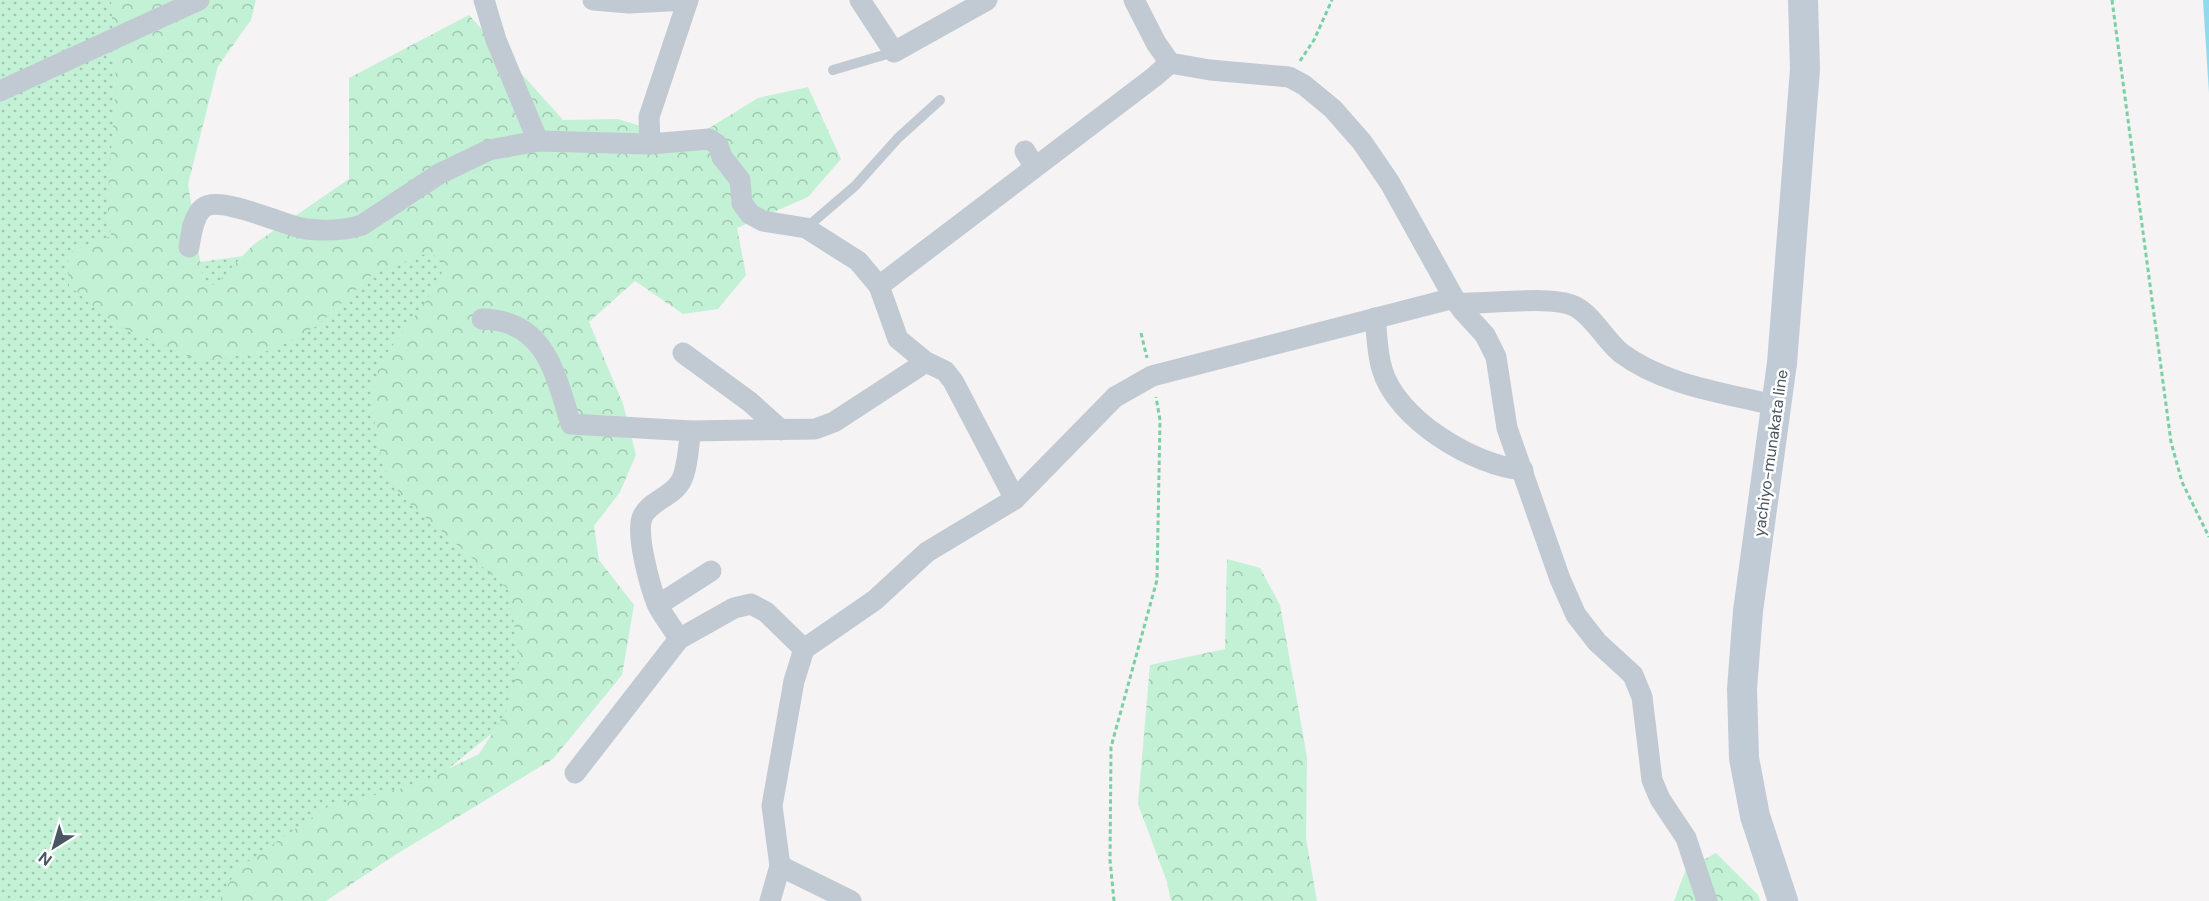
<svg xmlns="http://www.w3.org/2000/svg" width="2209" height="901" viewBox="0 0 2209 901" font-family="'DM Sans',sans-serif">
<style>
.grass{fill:url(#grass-dots)}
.forest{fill:url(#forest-crowns)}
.water{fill:#90daee}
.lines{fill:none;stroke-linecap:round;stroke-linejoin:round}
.path{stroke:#7ad0a6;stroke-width:3;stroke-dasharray:4.5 3;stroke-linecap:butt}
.service{stroke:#c1cad2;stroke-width:10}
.minor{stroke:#c1cad2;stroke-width:21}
.secondary{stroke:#c1cbd6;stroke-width:30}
.labels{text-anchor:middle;stroke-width:5;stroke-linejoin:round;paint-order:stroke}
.street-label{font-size:16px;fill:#4a5661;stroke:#fff}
</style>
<defs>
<pattern id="grass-dots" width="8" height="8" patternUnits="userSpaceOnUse" patternTransform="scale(1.5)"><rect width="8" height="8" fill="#c3f1d5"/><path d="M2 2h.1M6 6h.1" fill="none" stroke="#a0c6b0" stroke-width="1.8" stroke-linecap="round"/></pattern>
<pattern id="forest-crowns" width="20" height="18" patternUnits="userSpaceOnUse" patternTransform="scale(1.5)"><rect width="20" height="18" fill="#c3f1d5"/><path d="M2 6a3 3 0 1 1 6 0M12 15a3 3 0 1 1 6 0" fill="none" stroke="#a0c6b0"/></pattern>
</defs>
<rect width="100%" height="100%" fill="#f5f3f3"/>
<path class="grass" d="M0,0h148l-33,274 336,-47 108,452 -274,222h-285z"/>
<g class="forest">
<path d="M111,0h145l-5,20 -33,46 -30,118 16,102 12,-2 37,-39 96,-66v-101l120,-63 94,105 55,-1 70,22 70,-43 50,-11 33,72 -33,38 -71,31 9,47 -28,34 -35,5 -48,-33 -46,41 34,82 13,51 -16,37 -26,34 5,34 35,45 -12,70 -69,84 -158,96 -69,46h-107l18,-32 92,-63 83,-20 67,-32 27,-42 14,-54 -12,-69 -107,-93 -18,-30 -13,-67 11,-38 45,-60 20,-36 -16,-13 -57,22 -56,52 -44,24 -71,12 -84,-36 -49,-40 -1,-33 43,-17 -4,-32 9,-118z"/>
<path d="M1227,559l33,9 20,37 27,152 -1,82 11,62h-146l-4,-19 -29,-78 12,-139 75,-16z"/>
<path d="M1716,853l42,42 2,6h-86l12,-32z"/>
</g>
<path class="water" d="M2203,0h6v93z"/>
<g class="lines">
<g class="path">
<path d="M2112,0l59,442 11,40 27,55"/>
<path d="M1300,61l14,-21 18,-40"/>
<path d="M1141,333l6,25"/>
<path d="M1114,901l-4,-41 1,-113 46,-167 3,-160 -4,-23"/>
</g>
<g class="service">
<path d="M833,70l61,-18"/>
<path d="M806,228l49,-42 43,-48 42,-38"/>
</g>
<g class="minor">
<path d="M484,0l12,40 42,101"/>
<path d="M593,0l36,3 59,-3"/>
<path d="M860,0l34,52 93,-52"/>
<path d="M1134,0l22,43 14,20 40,7 79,7 15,8 29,24 29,33 28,41 64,115 9,13 22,24 11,22 11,71 53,151 16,36 21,27 36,33 9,22 10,83 8,19 26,39 21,63"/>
<path d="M0,91l199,-91"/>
<path d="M650,144l-1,-27 39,-117"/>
<path d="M1025,151l9,15"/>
<path d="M189,247c2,-11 4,-31 14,-39 17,-14 81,18 103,21 19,2 38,2 56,-4l77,-51 50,-24 49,-9 112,3 59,-5 9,6 4,12 18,23 2,23 8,11 13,7 43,7 52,33 21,25 19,53 28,23 19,9 8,10 62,118"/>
<path d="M879,286l275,-209 16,-14"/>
<path d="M1457,303c28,2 98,-9 119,4 18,10 29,33 45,46 44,33 105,40 156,53"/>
<path d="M1375,318c2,16 2,35 7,51 14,50 92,97 141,101"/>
<path d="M482,319c64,1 73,55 89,105l120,7 124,-2 19,-7 92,-60"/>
<path d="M683,353l67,49 31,28"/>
<path d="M658,605l53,-34"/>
<path d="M679,639c-7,-12 -16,-23 -22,-35 -7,-18 -21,-68 -15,-86 6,-17 30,-20 39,-37 7,-13 7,-35 10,-50"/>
<path d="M575,773l104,-134 55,-31 17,-4 15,8 38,37"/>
<path d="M780,866l71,35"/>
<path d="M770,901l10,-35 -8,-60 22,-125 10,-32 71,-49 52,-48 88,-53 100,-102 37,-21 302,-78"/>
</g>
<path class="secondary" d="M1783,901l-28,-85 -11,-58 -2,-69 6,-78 34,-248 23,-294 -2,-69"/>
</g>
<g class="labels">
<g class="street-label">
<text transform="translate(1770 453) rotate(-82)" y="6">yachiyo-munakata line</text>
</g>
</g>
<g transform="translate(54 847) rotate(217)" stroke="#ffffff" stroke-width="4.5" paint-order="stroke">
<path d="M0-4.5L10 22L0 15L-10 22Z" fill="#4a5661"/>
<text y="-9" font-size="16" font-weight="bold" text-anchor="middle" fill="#4a5661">N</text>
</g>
</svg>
